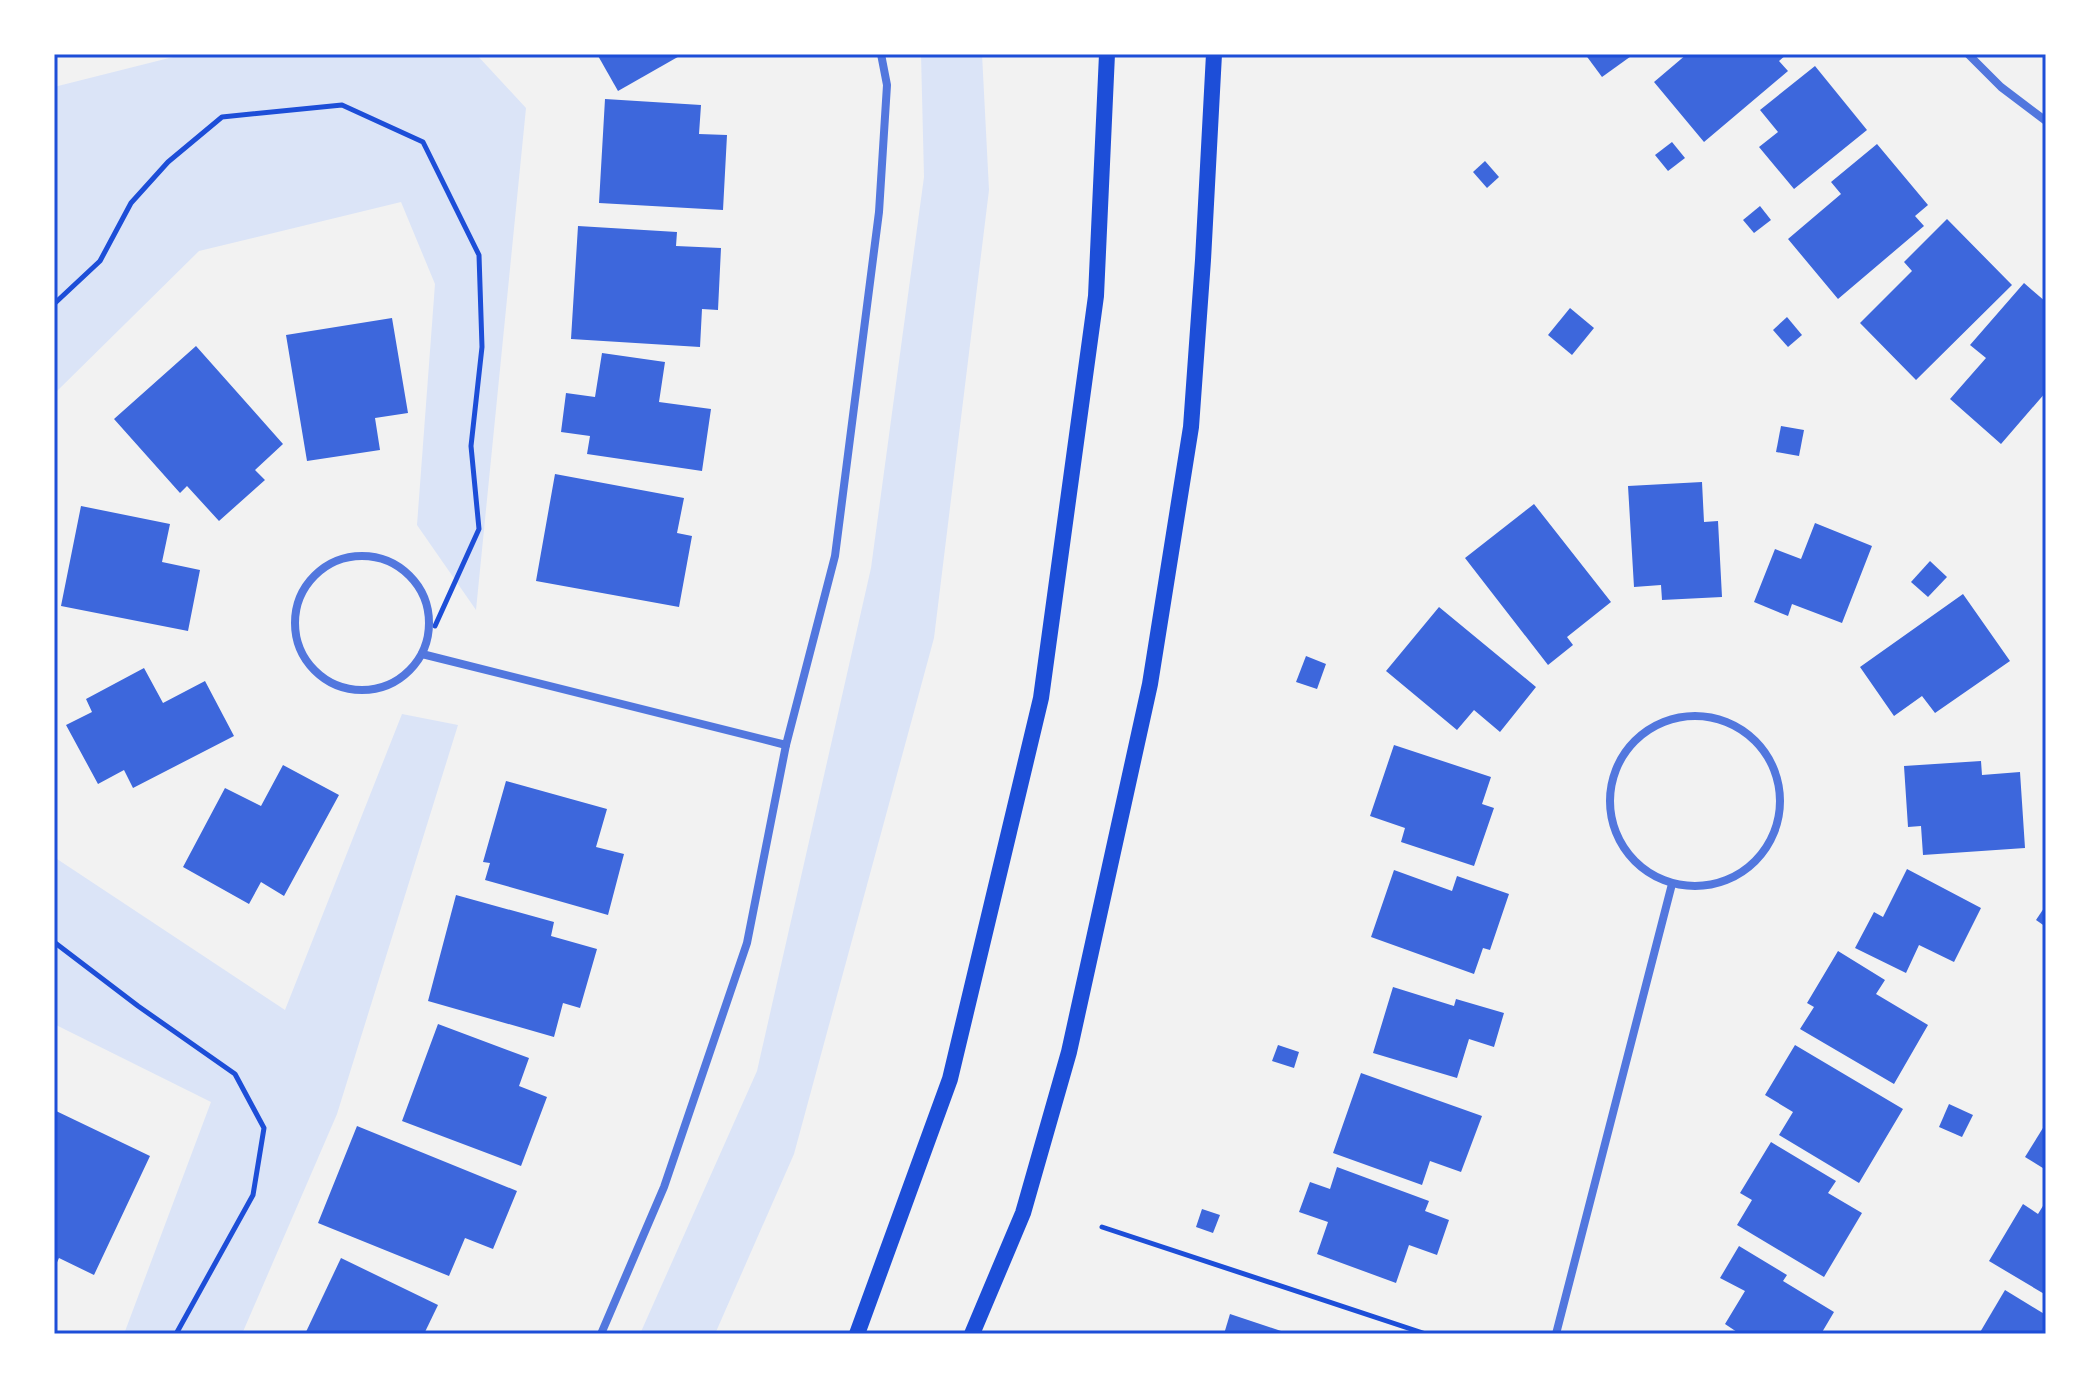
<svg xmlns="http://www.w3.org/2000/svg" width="2100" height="1388" viewBox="0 0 2100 1388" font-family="Jost,sans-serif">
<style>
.green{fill:#dbe4f7}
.building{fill:#3d67dc}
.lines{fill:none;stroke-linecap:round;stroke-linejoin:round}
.path{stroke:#1d4ed8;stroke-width:5}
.minor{stroke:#5277de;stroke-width:8}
.secondary{stroke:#1d4ed8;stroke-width:16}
.neatline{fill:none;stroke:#1d4ed8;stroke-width:3}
</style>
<rect width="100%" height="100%" fill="#f2f2f2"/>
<g class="green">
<path d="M185,54h291l50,54 -50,502 -59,-85 18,-241 -34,-82 -202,49 -145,143v-307z"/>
<path d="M921,54h61l7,136 -55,448 -140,516 -79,180h-75l117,-263 114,-503 53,-391z"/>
<path d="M402,714l56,11 -121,389 -95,220h-118l87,-232 -157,-78v-167l231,153z"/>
</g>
<g class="building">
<path d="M597,54h86l-65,37z"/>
<path d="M1585,54h49l-32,23z"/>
<path d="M1687,54h100l-8,7 9,10 -84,71 -50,-60z"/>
<path d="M1815,66l52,64 -73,59 -35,-42 19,-15 -18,-22z"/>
<path d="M605,99l96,6 -2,29 28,1 -4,75 -124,-7z"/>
<path d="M1672,142l13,16 -17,13 -13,-16z"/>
<path d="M1877,144l51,61 -13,11 9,10 -86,73 -50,-60 53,-45 -10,-12z"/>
<path d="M1485,161l14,16 -12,11 -14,-16z"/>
<path d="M1760,206l11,14 -17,13 -11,-13z"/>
<path d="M1947,219l65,66 -96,95 -56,-57 52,-52 -8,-9z"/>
<path d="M578,226l99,6 -1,14 45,2 -3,62 -16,-1 -2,38 -129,-8z"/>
<path d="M2024,283l22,19v90l-45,52 -51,-45 36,-41 -16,-13z"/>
<path d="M1570,308l24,20 -22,27 -24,-20z"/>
<path d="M1787,317l15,18 -14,12 -15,-17z"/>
<path d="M392,318l16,95 -33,5 5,32 -73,11 -21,-126z"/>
<path d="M196,346l87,98 -28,26 10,10 -46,41 -32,-35 -7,7 -66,-74z"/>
<path d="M602,353l63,9 -6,40 52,7 -9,62 -115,-17 3,-18 -29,-4 5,-39 29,4z"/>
<path d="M1781,426l23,4 -5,26 -23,-4z"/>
<path d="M555,474l129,24 -7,35 15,3 -13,71 -143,-26z"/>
<path d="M1702,482l2,40 14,-1 4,76 -60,3 -1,-15 -27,2 -6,-101z"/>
<path d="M1534,504l77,98 -44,35 6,8 -25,20 -83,-107z"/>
<path d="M81,506l89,18 -8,38 38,8 -12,61 -127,-25z"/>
<path d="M1815,523l57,23 -30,77 -50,-19 -4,12 -34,-14 21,-53 26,10z"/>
<path d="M1930,561l17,16 -19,20 -17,-15z"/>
<path d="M1963,594l47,67 -75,52 -13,-17 -28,20 -34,-49z"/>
<path d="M1439,607l97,80 -36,45 -26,-22 -17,20 -71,-59z"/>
<path d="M1306,656l20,8 -9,25 -21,-7z"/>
<path d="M144,668l19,35 42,-22 29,55 -101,52 -9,-18 -26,14 -32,-59 26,-13 -6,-13z"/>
<path d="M1394,745l97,32 -9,27 12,4 -20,58 -73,-24 4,-14 -35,-12z"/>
<path d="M1981,761l1,14 38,-3 5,76 -102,7 -2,-29 -13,1 -4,-61z"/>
<path d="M283,765l56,30 -55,101 -23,-14 -12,22 -66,-37 42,-79 36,18z"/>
<path d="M506,781l101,28 -11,38 28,7 -16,61 -123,-35 5,-17 -7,-1z"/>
<path d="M1907,869l74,39 -27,54 -35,-17 -13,28 -51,-25 19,-36 9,5z"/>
<path d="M1394,870l58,21 5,-15 52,18 -19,56 -7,-2 -9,26 -103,-37z"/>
<path d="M456,895l98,27 -3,14 46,13 -17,59 -17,-5 -9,34 -126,-36z"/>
<path d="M2046,905v22l-10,-7z"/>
<path d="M1838,951l47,29 -9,14 52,31 -34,59 -94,-55 14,-22 -7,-4z"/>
<path d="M1393,987l61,19 2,-7 48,14 -10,34 -25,-8 -12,39 -84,-25z"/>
<path d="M438,1024l91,34 -10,28 28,11 -26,69 -119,-45z"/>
<path d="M1278,1045l21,7 -5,16 -22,-7z"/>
<path d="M1795,1045l108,64 -44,74 -80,-48 14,-23 -28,-17z"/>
<path d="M1361,1073l121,43 -21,56 -31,-11 -8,24 -89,-32z"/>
<path d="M1949,1104l24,11 -11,22 -23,-10z"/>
<path d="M54,1110l96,46 -56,119 -35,-17 -5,11z"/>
<path d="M2046,1123v47l-21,-13z"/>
<path d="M357,1126l160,65 -24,58 -28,-11 -16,38 -131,-53z"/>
<path d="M1771,1142l65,39 -8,12 34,20 -38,64 -87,-52 15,-25 -12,-7z"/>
<path d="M1337,1167l92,34 -4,10 24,9 -12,35 -28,-10 -13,38 -79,-29 11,-32 -29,-10 11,-30 20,7z"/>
<path d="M2046,1201v94l-57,-34 34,-57 15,10z"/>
<path d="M1202,1209l18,6 -7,18 -17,-6z"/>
<path d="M1739,1246l48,29 -4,6 51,31 -13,22h-81l-15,-10 20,-33 -25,-13z"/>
<path d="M341,1258l97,47 -14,29h-119z"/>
<path d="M2005,1290l41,25v19h-67z"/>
<path d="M1230,1314l57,19v1h-63z"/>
</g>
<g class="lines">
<g class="path">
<path d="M54,304l46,-43 31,-58 37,-41 54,-45 120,-12 81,37 56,113 3,92 -11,99 8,83 -44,97"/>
<path d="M54,942l84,64 97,68 29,54 -11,67 -77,139"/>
<path d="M1102,1227l324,107"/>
</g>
<g class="minor">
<path d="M1968,54l33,33 45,34"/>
<circle cx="362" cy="623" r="67"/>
<path d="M422,654l364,91"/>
<circle cx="1695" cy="801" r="85"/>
<path d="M601,1334l63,-147 83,-244 39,-198 49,-189 44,-344 8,-127 -6,-31"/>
<path d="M1556,1334l116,-450"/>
</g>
<g class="secondary">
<path d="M857,1334l93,-255 91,-381 55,-402 11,-242"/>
<path d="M972,1334l51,-121 46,-161 81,-368 41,-257 12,-167 11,-206"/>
</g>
</g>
<rect width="2100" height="1388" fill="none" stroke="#ffffff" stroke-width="112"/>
<rect x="56" y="56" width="1988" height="1276" class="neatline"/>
</svg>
